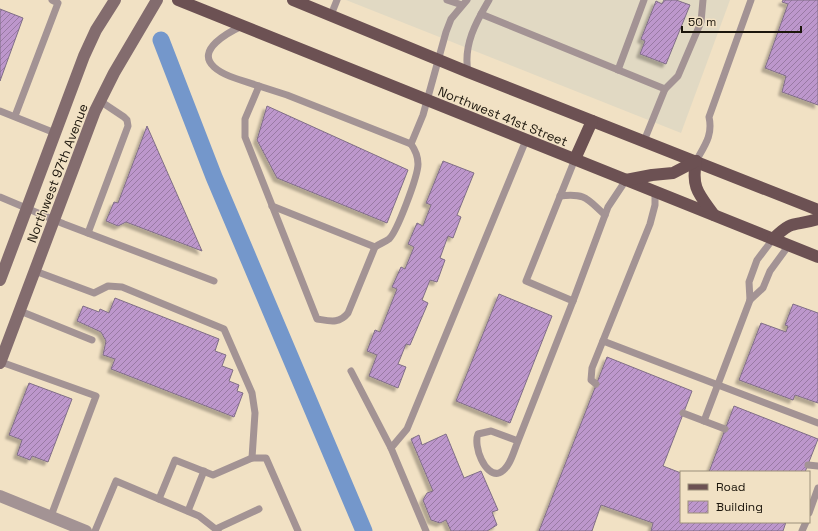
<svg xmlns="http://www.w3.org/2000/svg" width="818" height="531" viewBox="0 0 818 531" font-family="'Space Grotesk',sans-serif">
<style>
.commercial{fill:#e1d9c3}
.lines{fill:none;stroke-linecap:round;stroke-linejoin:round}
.canal{stroke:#7497cb;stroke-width:17}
.building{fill:url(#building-hatch);stroke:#806e86;filter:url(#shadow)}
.lane{stroke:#a39394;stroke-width:7}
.street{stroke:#a39394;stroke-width:12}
.secondary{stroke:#836c6e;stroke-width:12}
.primary{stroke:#6c5153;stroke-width:12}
.labels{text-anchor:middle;stroke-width:3;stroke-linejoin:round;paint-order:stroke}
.street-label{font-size:13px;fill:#1c160c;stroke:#f1e1c4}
</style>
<defs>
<pattern id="building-hatch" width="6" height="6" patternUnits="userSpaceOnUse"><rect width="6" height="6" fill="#bd97cc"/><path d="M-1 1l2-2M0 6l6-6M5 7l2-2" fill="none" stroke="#997aa4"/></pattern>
<filter id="shadow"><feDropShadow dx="-3.5" dy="3.5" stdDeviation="1" flood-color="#0004"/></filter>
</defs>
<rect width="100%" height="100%" fill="#f1e1c4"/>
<path class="commercial" d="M346,0h384l-49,133z"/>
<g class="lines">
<path class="canal" d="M161,40l53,137 150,354"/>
</g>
<g class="building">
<path d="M664,0h12l14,5 -24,59 -26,-10 5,-13 -4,-2 15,-38 6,3z"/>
<path d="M783,0h35v105l-36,-13 4,-16 -21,-8 23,-64 -6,-2z"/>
<path d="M0,9l23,9 -23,63z"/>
<path d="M267,106l141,64 -21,53 -110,-45 -20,-38z"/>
<path d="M147,126l55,125 -76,-29 -8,4 -12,-5 8,-19 4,1z"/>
<path d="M443,161l31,12 -17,42 4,2 -8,21 -5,-2 -8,22 5,2 -8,22 -7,-2 -8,20 6,3 -18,42 -4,-1 -8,20 8,3 -8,21 -29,-12 8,-21 -10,-4 8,-21 5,2 17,-43 -5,-2 9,-20 4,2 9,-22 -6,-3 9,-21 6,3 8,-21 -5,-2z"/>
<path d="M499,294l53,22 -42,107 -54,-22z"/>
<path d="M115,298l104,41 -4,12 11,4 -4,11 11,4 -4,11 10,4 -2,6 6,2 -9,24 -123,-48 4,-10 -12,-4 3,-14 -5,-9 -24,-11 6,-15 16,6 1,-3 9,4z"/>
<path d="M793,304l25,9v90l-23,-8 -2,5 -54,-20 22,-57 25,9 2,-6 -3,-1z"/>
<path d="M607,357l85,34 -29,75 18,7v49h105l-3,9h-132l2,-8 -52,-18 -9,26h-53z"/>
<path d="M29,383l43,16 -24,63 -16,-6 -2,4 -13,-5 5,-15 -13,-5z"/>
<path d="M734,406l84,33 -13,33h-96z"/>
<path d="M446,434l18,44 17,-7 17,39 -6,2 5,13 -10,6h-36l-5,-11 -6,3 -9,-3 -8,-20 4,-7 6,-2 -22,-52 8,-4 3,10z"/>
</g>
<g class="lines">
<g class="lane">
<path d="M447,0l15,5"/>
<path d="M481,14l184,75 -21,52"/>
<path d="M331,15l6,-15"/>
<path d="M242,26c-13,6 -47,24 -28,41 11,10 31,14 45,19"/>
<path d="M618,70l26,-70"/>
<path d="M468,72c-5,-27 8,-50 21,-72"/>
<path d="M259,86l28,9 124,49c5,7 7,12 7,20 0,12 -21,68 -29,75 -4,3 -10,5 -14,8l-27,66c-9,11 -18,8 -31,6l-72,-182v-18z"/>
<path d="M665,89l13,-13 23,-54 2,-22"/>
<path d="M0,111l55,22"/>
<path d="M15,116l43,-113 -6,-3"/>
<path d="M411,144l12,-29 23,-83 5,-13 16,-19"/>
<path d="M696,161c9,-16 17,-26 13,-44l42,-117"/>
<path d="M560,196c26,-3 27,3 45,19"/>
<path d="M0,197l64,27 150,57"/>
<path d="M272,206l103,41"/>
<path d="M88,233l40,-107 -1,-6 -3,-3 -24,-16"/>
<path d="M35,271l59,22 14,-7 14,1 102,42 28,64 3,20 -3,45"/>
<path d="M750,300l13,-12 7,-17 19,-26"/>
<path d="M573,301l35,-94 18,-27"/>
<path d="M20,311l72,29"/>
<path d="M603,341l215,82"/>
<path d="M1,362l95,34 -45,120"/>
<path d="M351,371l40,77 16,-19 119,-289"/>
<path d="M596,384l-5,-4 1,-12 58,-144 5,-19v-13"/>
<path d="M683,413l42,16"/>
<path d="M704,421l46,-121 -1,-18 8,-22 16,-21"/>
<path d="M518,441l-27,-10 -13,3c-5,12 7,43 21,39 11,-4 15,-23 19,-32l55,-140 -47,-20 49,-122"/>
<path d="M391,448l35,83"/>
<path d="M808,465l10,1"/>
<path d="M159,499l16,-39 38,15 39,-17h14l32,73"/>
<path d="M188,511l16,-40"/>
<path d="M809,513l9,-25"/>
<path d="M216,529l43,-20"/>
<path d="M95,531l21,-50 83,35 19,15"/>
<path d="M802,531l4,-9"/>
</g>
<path class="street" d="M0,496l86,35"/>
<g class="secondary">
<path d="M0,280l84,-224 12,-26 19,-30"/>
<path d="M0,363l95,-252 19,-38 43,-73"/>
</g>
<g class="primary">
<path d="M178,0l640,257"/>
<path d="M293,0l175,72 350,138"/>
<path d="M575,159l17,-38"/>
<path d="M696,161c-5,27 3,33 18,54"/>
<path d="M626,180l26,-5 21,-2 23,-12"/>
<path d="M773,239c21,-21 21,-12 45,-20"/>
</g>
</g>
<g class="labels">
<g class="street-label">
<text transform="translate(503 116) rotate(22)" y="5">Northwest 41st Street</text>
<text transform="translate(57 173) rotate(-69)" y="5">Northwest 97th Avenue</text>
</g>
</g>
<rect x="680" y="471" width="130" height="52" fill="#f1e1c4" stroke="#9c907a"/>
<rect x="688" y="484" width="20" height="6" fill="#6c5153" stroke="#9c907a"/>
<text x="716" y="491" font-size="12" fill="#1c160c">Road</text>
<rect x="688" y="501" width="20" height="12" fill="url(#building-hatch)" stroke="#9c907a"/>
<text x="716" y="511" font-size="12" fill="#1c160c">Building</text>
<path d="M682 26v6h119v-6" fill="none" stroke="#1c160c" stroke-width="2"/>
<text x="688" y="26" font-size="12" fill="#1c160c" stroke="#f1e1c4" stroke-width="3" paint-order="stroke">50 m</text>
</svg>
